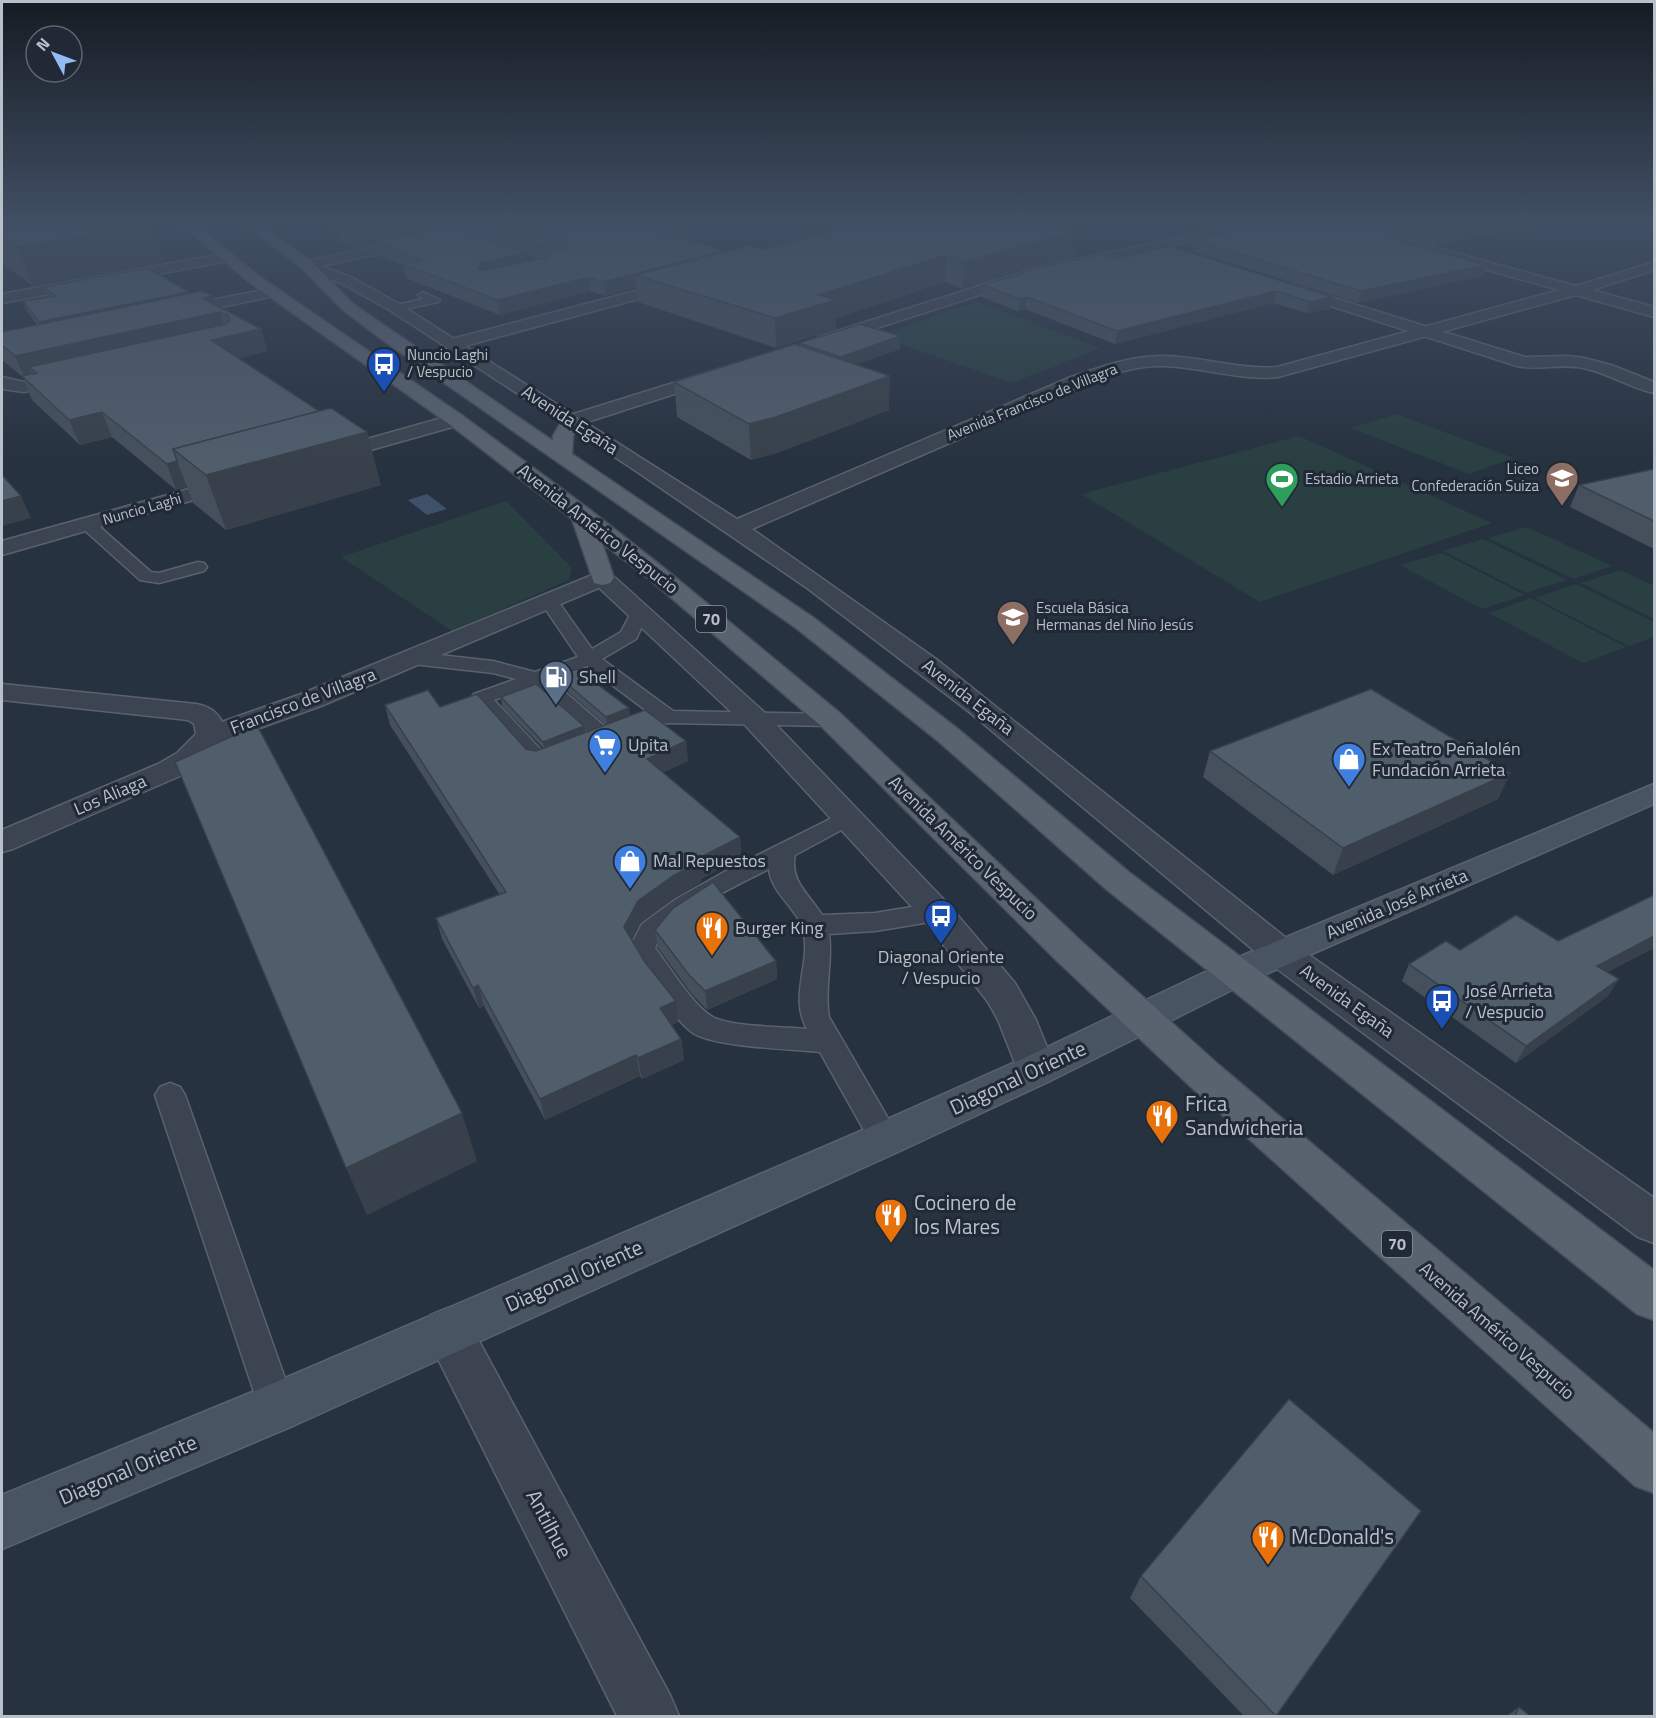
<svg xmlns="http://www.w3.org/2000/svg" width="1656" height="1718" viewBox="0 0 1656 1718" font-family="'Titillium Web',sans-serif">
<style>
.green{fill:#293f41}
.water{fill:#3e5168}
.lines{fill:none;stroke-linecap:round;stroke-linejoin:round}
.service-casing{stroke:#59626d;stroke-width:3}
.minor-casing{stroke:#59626d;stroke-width:3}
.tertiary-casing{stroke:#59626d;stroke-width:3}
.secondary-casing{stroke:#59626d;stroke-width:3}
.primary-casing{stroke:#454d59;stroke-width:3}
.service{fill:#3b4450;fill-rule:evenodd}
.minor{fill:#3b4450;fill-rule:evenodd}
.tertiary{fill:#3b4450;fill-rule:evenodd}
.secondary{fill:#495463;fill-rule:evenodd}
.primary{fill:#596370;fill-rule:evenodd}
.wall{fill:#45505c;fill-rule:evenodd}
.shaded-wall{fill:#38414b}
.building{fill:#505d6b;stroke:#38414b;stroke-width:1.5}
.labels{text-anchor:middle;stroke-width:6;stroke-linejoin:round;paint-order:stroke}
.far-poi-label{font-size:15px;fill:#b8c0ca;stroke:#202935;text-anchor:start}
.far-street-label{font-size:15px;fill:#b8c0ca;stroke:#202935}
.shield{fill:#202935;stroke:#8a939d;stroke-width:1.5}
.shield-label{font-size:16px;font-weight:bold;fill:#b8c0ca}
.street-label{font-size:18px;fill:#b8c0ca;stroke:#202935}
.poi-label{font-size:18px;fill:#b8c0ca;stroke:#202935;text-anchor:start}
.near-street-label{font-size:21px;fill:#b8c0ca;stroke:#202935}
.near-poi-label{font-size:21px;fill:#b8c0ca;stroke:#202935;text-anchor:start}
</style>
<rect width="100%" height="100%" fill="#273240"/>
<g class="green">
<path d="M976,302l124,46 -88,35 -134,-47z"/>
<path d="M1396,414l118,44 -45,16 -118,-46z"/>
<path d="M1299,436l193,87 -232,79 -179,-108z"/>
<path d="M506,501l66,67 -3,12 -117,51 -111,-74z"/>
<path d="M1527,527l85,39 -39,13 -85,-41z"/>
<path d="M1483,539l84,41 -41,13 -83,-42z"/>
<path d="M1442,553l83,42 -43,14 -82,-44z"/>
<path d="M1621,570l33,16v33l-73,-36z"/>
<path d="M1576,584l78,38v15l-25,9 -94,-48z"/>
<path d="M1531,598l95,49 -43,16 -94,-50z"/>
</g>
<path class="water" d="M427,494l20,15 -20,6 -19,-15z"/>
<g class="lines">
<g class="service-casing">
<g id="service">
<path d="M423,292l17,8 -2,2 -42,9 -6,-3 2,-2 31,-7 -5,-4z"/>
<path d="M87,519l6,2 58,51 8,1 39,-11 6,1 3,4 -3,4 -45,12 -19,-3 -59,-53 -2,-3 2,-3z"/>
<path d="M549,596l6,1 37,52 29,-17 12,-23h12l3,4 -12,26 -34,20 71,52 158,3 7,2 3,4 -3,4 -7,2 -163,-3 -41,10 -7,-2 -3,-4 3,-4 32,-8 -65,-49 -36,14 60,52 4,4 -4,4 -7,2 -7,-2 -63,-54 -40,14 49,52 10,-2 8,1 3,5c-7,10 -21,13 -32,11l-61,-69 3,-4 42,-15 -23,-6 -80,-9 -7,-2 -3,-4 3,-4 7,-2 80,9 42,11 43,-15 -38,-56 3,-4z"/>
<path d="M848,810l8,2 4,5 -4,5 -61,33c-6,26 15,40 27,60l53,-2 61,-10 9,3 4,6 -4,6 -9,3 -61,10 -46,3c4,28 -5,53 0,83l71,122 -4,9 -11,4 -11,-4 -54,-96c-28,-3 -106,-5 -127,-19 -19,-13 -52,-63 -64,-84l13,-25 34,-25 50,-28zM769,869c2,25 30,40 35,64 6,34 -15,64 3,96 -21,-2 -80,-2 -96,-13 -18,-11 -42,-50 -56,-68 11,-30 86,-65 114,-79z"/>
<path d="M170,1083l10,4 5,8 110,312 -5,13 -13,5 -13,-5 -5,-13 -104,-312 5,-8z"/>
</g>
</g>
<g class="minor-casing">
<g id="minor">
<path d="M243,222h13l-6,4z"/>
<path d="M636,222h20l30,7 1,3 -6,4 -43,-11z"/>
<path d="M1254,222h26l-6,4 -57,10 -169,37 -218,70 -6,2 -8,-5 2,-3 221,-70z"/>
<path d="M228,253l5,1 2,3 -2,3 -231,43v-9z"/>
<path d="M681,279l5,1 2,3 -2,3 -232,63 -8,-5 2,-4z"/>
<path d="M1289,284l236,73 43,-1 16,2 27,7 43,17v11c-24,-5 -46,-20 -71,-25 -22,-5 -44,3 -66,-2l-233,-75 -2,-3 2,-3z"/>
<path d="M273,288l5,1 2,3 -2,3 -107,23 -8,-5 8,-5z"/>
<path d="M718,369l6,1 3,4 -3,4 -146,47h-14l-3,-4 3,-4z"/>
<path d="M69,372l6,1 3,4 -3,4 -51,11 -22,-3v-12l22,5z"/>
<path d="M456,414l7,2 2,4 -2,4 -135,38 -7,-2 -3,-4 3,-4z"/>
<path d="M232,477l7,2 3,4 -3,4 -237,68v-14z"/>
<path d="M602,571l8,2 4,5 -4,5 -289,123 -100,36 -22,23 -19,11 -167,73 -11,3v-22l156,-66 19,-11 19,-19 -2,-10 -6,-4 -186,-20v-16l194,20c12,2 21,7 26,18l79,-28z"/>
<path d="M448,1308l17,7 205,380 9,21h-62l-193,-385 7,-16z"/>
</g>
</g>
<g class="tertiary-casing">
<g id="tertiary">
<path d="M491,222h22l-6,4 -185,40 31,12 48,27 336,214 334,-142c29,-10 59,-21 90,-21 40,0 77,14 116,11l282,-77 -234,-65 -2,-3h19l234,64 78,-24v8l-62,20 62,17v10l-78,-22 -298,82c-39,4 -76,-10 -114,-11 -29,-1 -55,9 -81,19l-331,144 184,130 359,286 359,253v45l-16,-6 -369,-274 -301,-252 -161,-123 -177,-121 -239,-156 -48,-27 -41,-16 -2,-3 7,-4z"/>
<path d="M602,571l8,2 154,139 184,192 67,79 21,37 20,50 -6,11 -14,5 -14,-5 -24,-61 -10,-18 -64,-82 -180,-196 -150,-141 -4,-5 4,-5z"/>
</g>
</g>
<g class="secondary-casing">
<path id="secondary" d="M1654,784v20l-406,178 -198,99 -150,70 -605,274 -293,124v-54l260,-107 608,-261 152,-68 200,-95z"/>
</g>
<g class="primary-casing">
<g id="primary">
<path d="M178,222h13l68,54 204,140 126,93 75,59 177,146 241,228 137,123 435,368v60l-19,-7 -444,-399 -135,-127 -235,-234 -173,-148 -46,-35 12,35 -4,5 -8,2 -8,-2 -22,-64 -123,-95 -200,-142z"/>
<path d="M242,222h14l56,40 41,42 200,137v-5l11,-19h14l3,4 -8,15 -1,18 242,164 144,111 172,144 524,397v50l-17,-6 -531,-425 -168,-148 -142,-113 -412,-287 -41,-31 -41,-42z"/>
</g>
</g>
<use href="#service" class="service"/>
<use href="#minor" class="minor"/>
<use href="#tertiary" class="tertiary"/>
<use href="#secondary" class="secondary"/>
<use href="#primary" class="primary"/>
</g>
<g class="wall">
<path d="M2,222l162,40 -131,24 -31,-23z"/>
<path d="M318,222h169l-16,1 -20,4 30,10 -2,-11 73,23h3l-59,-18 -1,-9h129l101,30 39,-3 89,-24 -13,-3h188l48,11 -3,25 -50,12 -60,19 -18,-7 -109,36v11l-60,19 -138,-46 -2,-14 -31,8 -15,-5 -90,24 -94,-37 -3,-13 -24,-9 -3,-12 -18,4 -19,-7 -2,-13zM526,255l12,5 -11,2z"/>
<path d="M1349,222h211l-126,23z"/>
<path d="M1194,240l214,3 78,22 -4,11 -124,27 -166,-52z"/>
<path d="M1119,259l213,38 -3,12 -22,4 -34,-10 -158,41 -90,-35 -7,2 -36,-14 1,-12z"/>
<path d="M43,287l146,6 23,3 3,9 46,24 6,22 -28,7 142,127 -155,45 -33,-27 -6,-16 -11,3 -64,-53 -32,8 -48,-45 -9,-23 -21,-17v-28l35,-7 -10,-14 -4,-10 25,-4z"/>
<path d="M900,336v13l-44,15 33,46 -112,43 -26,7 -74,-43 -3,-35 125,-37v-2z"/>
<path d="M1654,469v80l-84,-42 9,-22z"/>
<path d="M558,676l72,39 58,46 -25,11 77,65 1,20 -40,22v3l-26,15 -34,25 -10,18 47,82 -6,3 9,14 3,21 -42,19 -2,-3 -95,44 -61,-114 -5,2 -37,-69 -6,-21 64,-23 -110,-170 -5,-20 55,2 86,42 10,2 7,-3 -41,-42 -1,-9 84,35 21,-7 -47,-41z"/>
<path d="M1210,751l300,22 -12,26 -165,76 -130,-98z"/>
<path d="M1654,895v53l-47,24 1,24 -92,67 -114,-82 7,-17 51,-14 98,-9z"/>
<path d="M655,930l121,31 1,18 -70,31 -16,-17 -33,-45z"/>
<path d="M1141,1576l136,140h-33l-114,-118z"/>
<path d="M1519,1707l11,9h-23z"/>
</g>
<g class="shaded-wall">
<path d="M415,222h72l-16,1 -93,20 -2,-1v2l-18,4 -3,-13z"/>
<path d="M1507,222h53l-126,23 3,-11z"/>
<path d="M151,225l13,37 -131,24 -16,-39z"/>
<path d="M1076,233l-3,25 -50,12 -60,19 1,-27 62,-18z"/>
<path d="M725,251l-90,24 1,13 -31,8 -2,-14z"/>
<path d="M526,253l2,14 -47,16 -3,-14 2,-6z"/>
<path d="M946,255l-1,27 -109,36v11l-60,19 -1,-30 43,-23z"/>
<path d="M1486,265l-4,11 -124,27 3,-12z"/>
<path d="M589,277l1,14 -90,24 -3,-15z"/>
<path d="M1276,291l-3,12 -158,41 2,-13z"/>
<path d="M189,292l3,10 -149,30 -4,-10z"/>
<path d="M212,296l5,17 3,-1 6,22 -189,39 -8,-6 5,10 -9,2 -10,-23 187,-58z"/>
<path d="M1027,297l-2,12 -7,2 2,-12z"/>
<path d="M1332,297l-3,12 -22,4 3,-11z"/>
<path d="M261,329l6,22 -48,12 -8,-23z"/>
<path d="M900,336v13l-59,21v-13z"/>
<path d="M890,376l-1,34 -112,43 -26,7 -2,-36z"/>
<path d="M102,412l10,25 -32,8 -11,-25z"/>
<path d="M367,432l14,53 -155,45 -20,-55z"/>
<path d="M177,461l10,26 -11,3 -9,-26z"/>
<path d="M21,496l10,22 -29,8v-25z"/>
<path d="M629,708l2,9 -24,8 -1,-8z"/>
<path d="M584,726l2,8 -41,16 -2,-8z"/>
<path d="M686,741l2,20 -39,18 -2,-20z"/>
<path d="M1510,773l-12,26 -165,76 10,-27z"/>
<path d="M740,837l1,20 -40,22v3l-26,15 -34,25 -14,26 -3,-21 14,-26 59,-42z"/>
<path d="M1654,936v12l-67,35 10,-17z"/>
<path d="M776,961l1,18 -70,31 -2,-19z"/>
<path d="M1619,979l-11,17 -92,67 10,-17z"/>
<path d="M478,985l6,21 -5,2 -6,-20z"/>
<path d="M676,1001l2,21 -15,7 -3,-21z"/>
<path d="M681,1039l3,21 -42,19 -4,-21z"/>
<path d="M636,1055l4,21 -95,44 -5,-21z"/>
<path d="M462,1113l15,48 -110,54 -21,-47z"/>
</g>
<g class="building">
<path d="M2,222h143l6,3 -134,22 -15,-10z"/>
<path d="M354,222h61l-60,13 -19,-7 23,-5z"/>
<path d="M506,222h118l101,29 -122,31 -14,-5 -92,23 -94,-36 20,-4 -47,-18 74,-15 76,26 -46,10 -2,6 3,2 64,-13 7,-4 -1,-3 -72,-25 73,23 11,1 4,-7 -3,-4z"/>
<path d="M867,222h93l11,2 5,-2h52l48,11 -50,11 -62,18 -18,-7 -128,40 18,5 -61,18 -140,-43 113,-29 16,3z"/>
<path d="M1270,222h74l65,17 -9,2 86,24 -125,26 -167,-51z"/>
<path d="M1389,222h118l-70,12z"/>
<path d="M1169,246l163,51 -22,5 -34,-11 -159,40 -90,-34 -7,2 -37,-14 52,-16 66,-15 18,5z"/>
<path d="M147,268l42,24 -150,30 -16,-21 33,-5 -13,-9z"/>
<path d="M202,291l10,5 -10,2 59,31 -50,11 108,71 -146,38 4,12 -10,3 -65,-52 -33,8 -47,-44 15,-3 -8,-6 197,-43 4,-4 -2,-5 -8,-3 -205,44 -13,-11v-13z"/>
<path d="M860,324l40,12 -59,21 -42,-14z"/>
<path d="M795,344l95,32 -114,41 -27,7 -75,-42z"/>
<path d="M331,408l36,24 -161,43 -33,-26z"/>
<path d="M1654,469v52l-75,-36z"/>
<path d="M2,475l19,21 -19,5z"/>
<path d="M577,669l52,39 -23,9 -48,-41z"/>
<path d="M536,684l48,42 -41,16 -42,-45z"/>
<path d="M1371,689l139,84 -167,75 -133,-97z"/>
<path d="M428,690l12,17 37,-13 49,55 10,2 109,-41 41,31 -39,18 93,78 -43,22 2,3 -26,14 -35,25 -14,26 21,35 31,39 -16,7 21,31 -43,19 -2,-3 -96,44 -62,-114 -5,3 -37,-70 70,-26 -121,-187z"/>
<path d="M257,725l205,388 -116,55 -171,-406z"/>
<path d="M713,882l63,79 -71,30 -16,-16 -34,-45 18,-22z"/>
<path d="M1654,895v41l-57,30 22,13 -93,67 -117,-82 37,-23 14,9 56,-35 42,26z"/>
<path d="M1289,1399l132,112 -145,205 -135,-140z"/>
<path d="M1519,1707l11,9h-15z"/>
</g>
<linearGradient id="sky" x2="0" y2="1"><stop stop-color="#151c23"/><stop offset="0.48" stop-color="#414f64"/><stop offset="1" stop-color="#414f64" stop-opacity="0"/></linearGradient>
<rect width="1656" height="462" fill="url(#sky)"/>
<defs>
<g id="bus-pin" transform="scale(1.725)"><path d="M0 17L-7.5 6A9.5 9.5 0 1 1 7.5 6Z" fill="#1a4fb4" stroke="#202935"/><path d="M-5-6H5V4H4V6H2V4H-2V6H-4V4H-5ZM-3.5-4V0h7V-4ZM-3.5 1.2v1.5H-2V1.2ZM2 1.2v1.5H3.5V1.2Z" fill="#fff"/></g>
<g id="school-pin" transform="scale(1.725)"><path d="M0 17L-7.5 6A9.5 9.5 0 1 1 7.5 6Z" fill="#8d6e63" stroke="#202935"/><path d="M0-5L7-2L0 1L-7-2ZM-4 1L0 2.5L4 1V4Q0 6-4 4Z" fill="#fff"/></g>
<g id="stadium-pin" transform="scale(1.725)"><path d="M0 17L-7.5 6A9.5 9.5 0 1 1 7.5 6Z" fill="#2e9e5b" stroke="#202935"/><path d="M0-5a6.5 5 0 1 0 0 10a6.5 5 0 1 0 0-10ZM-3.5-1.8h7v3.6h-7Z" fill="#fff"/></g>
<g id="fuel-pin" transform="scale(1.725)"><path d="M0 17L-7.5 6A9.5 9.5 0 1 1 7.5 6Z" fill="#5c6f8a" stroke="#202935"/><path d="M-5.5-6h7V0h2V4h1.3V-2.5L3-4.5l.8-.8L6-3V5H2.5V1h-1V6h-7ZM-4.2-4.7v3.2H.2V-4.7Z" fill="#fff"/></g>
<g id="supermarket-pin" transform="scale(1.725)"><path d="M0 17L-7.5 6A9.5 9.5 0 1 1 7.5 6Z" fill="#3f7fe0" stroke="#202935"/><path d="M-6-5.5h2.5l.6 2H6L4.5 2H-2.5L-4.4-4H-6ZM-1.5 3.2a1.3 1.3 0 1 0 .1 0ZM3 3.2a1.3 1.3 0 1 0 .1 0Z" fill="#fff"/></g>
<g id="shop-pin" transform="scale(1.725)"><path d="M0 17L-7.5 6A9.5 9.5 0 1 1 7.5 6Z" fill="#3f7fe0" stroke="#202935"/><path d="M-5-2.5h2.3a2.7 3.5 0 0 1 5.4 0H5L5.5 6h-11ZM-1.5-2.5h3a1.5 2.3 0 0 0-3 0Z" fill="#fff"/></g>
<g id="restaurant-pin" transform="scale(1.725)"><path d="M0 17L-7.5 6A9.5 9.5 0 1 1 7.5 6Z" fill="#e8710a" stroke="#202935"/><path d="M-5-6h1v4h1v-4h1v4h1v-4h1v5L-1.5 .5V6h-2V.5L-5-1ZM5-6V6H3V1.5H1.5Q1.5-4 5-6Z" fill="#fff"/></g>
</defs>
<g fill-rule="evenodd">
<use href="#bus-pin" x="384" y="364"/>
<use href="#school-pin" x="1562" y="478"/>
<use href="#stadium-pin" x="1282" y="479"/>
<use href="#school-pin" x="1013" y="617"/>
<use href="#fuel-pin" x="556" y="677"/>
<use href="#supermarket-pin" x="605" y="745"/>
<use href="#shop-pin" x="1349" y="759"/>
<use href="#shop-pin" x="630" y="861"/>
<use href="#bus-pin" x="941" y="916"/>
<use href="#restaurant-pin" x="712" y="928"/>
<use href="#bus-pin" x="1442" y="1001"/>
<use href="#restaurant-pin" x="1162" y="1116"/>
<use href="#restaurant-pin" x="891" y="1215"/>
<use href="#restaurant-pin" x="1268" y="1537"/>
</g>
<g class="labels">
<g class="far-poi-label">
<text x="407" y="360">Nuncio Laghi<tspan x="407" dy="17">/ Vespucio</tspan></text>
<text x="1539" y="474" text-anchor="end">Liceo<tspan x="1539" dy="17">Confederación Suiza</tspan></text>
<text x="1305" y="484">Estadio Arrieta</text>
<text x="1036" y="613">Escuela Básica<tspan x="1036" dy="17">Hermanas del Niño Jesús</tspan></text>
</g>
<g class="far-street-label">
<text transform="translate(1032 402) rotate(-22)" y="5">Avenida Francisco de Villagra</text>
<text transform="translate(142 509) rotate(-16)" y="5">Nuncio Laghi</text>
</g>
<g class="shield">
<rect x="696" y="606" width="30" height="26" rx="4.5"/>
<rect x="1382" y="1231" width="30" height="26" rx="4.5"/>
</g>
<g class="shield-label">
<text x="711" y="625">70</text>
<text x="1397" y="1250">70</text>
</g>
<g class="street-label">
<text transform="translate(570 420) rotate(33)" y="6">Avenida Egaña</text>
<text transform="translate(598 529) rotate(38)" y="6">Avenida Américo Vespucio</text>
<text transform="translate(968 697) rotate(38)" y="6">Avenida Egaña</text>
<text transform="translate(303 701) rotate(-21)" y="6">Francisco de Villagra</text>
<text transform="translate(110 795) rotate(-23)" y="6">Los Aliaga</text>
<text transform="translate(963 848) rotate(44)" y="6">Avenida Américo Vespucio</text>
<text transform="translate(1397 904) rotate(-23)" y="6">Avenida José Arrieta</text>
<text transform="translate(1347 1001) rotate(36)" y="6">Avenida Egaña</text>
<text transform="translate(1497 1331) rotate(41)" y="6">Avenida Américo Vespucio</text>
</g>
<g class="poi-label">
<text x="579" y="683">Shell</text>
<text x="628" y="751">Upita</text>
<text x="1372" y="755">Ex Teatro Peñalolén<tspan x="1372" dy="21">Fundación Arrieta</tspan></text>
<text x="653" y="867">Mal Repuestos</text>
<text x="735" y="934">Burger King</text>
<text x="941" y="963" text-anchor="middle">Diagonal Oriente<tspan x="941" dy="21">/ Vespucio</tspan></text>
<text x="1465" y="997">José Arrieta<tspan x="1465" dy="21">/ Vespucio</tspan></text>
</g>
<g class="near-street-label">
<text transform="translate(1018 1078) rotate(-25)" y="7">Diagonal Oriente</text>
<text transform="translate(574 1276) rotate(-24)" y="7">Diagonal Oriente</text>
<text transform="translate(128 1470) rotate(-23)" y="7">Diagonal Oriente</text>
<text transform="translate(549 1524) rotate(62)" y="7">Antilhue</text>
</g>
<g class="near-poi-label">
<text x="1185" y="1111">Frica<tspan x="1185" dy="24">Sandwicheria</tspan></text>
<text x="914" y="1210">Cocinero de<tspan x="914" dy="24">los Mares</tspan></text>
<text x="1291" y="1544">McDonald's</text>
</g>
</g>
<rect width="1656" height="1718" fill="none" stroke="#b8c0ca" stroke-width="6"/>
<g transform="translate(54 54) rotate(311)"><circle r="28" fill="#202935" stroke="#5d6571" stroke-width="1.5"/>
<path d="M0-4.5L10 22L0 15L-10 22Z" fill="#93bbf4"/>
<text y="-9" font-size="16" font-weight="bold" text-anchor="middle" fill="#b8c0ca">N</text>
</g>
</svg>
